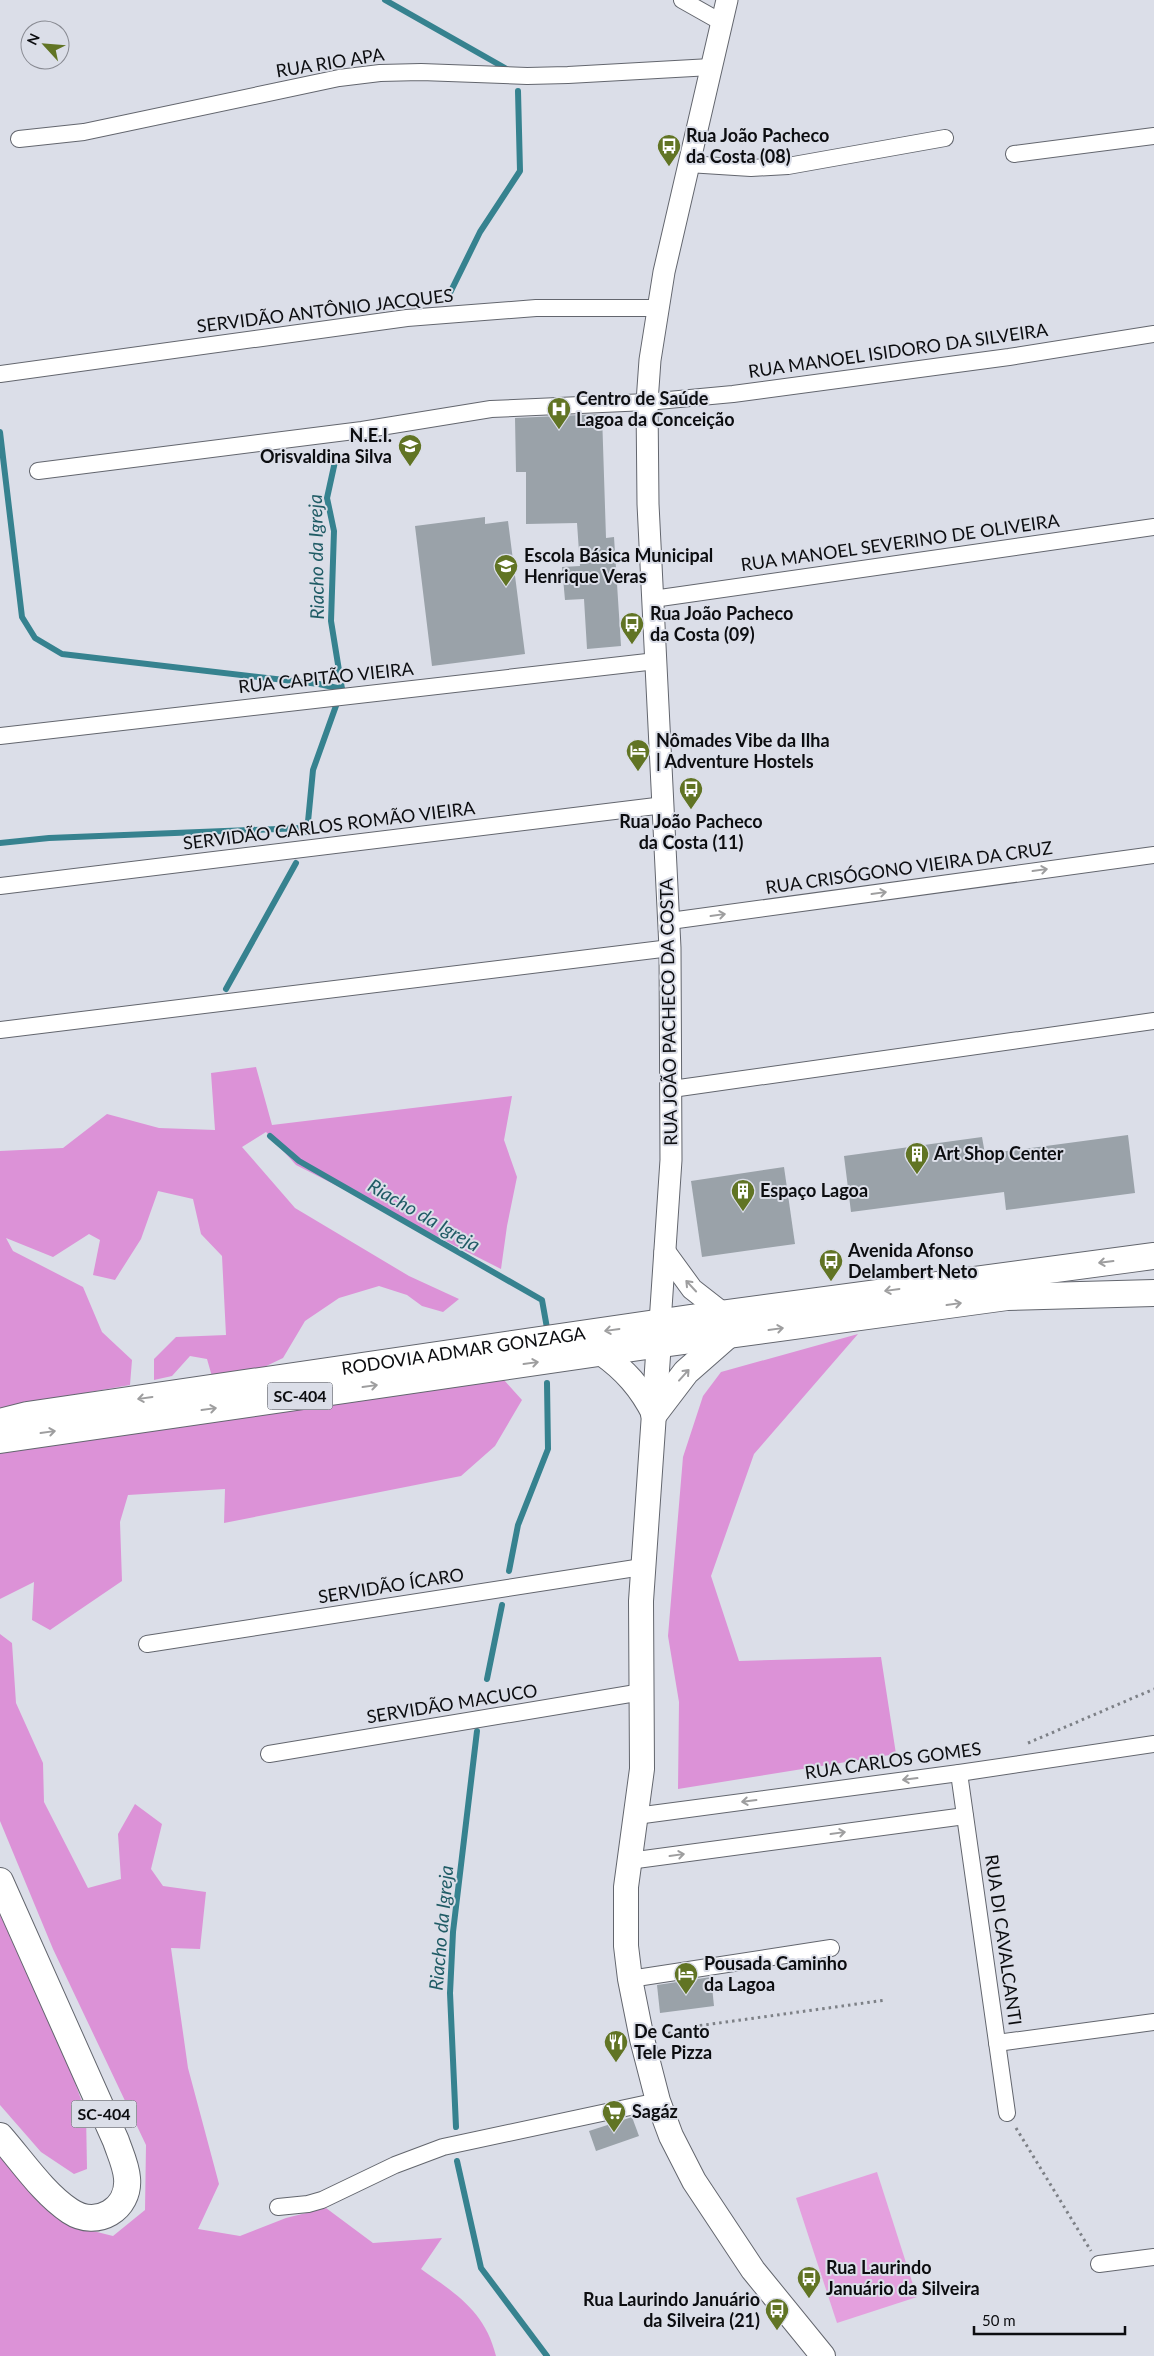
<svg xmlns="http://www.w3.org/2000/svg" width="1154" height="2356" viewBox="0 0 1154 2356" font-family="Lato,sans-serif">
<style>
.green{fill:#e4a0de}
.forest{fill:#dc92d7}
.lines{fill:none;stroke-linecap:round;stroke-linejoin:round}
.stream{stroke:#36828f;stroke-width:6}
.building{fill:#9aa2a9}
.minor-casing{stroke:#63666e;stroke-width:18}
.tertiary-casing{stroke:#63666e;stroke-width:23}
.secondary-casing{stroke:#63666e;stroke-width:26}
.primary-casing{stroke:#63666e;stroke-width:28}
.path{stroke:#7d8086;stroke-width:3;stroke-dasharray:2.5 4;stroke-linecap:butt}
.minor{stroke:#fff;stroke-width:16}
.tertiary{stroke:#fff;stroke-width:21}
.secondary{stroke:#fff;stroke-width:24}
.primary{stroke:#fff;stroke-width:26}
.oneway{stroke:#9e9e9f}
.labels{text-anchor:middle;stroke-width:4;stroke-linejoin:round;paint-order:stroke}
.shield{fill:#dbdee8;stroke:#4a4c51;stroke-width:1}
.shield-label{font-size:16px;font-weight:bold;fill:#0c0d10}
.street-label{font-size:18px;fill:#0c0d10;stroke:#dbdee8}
.poi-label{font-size:18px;font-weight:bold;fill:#0c0d10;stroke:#dbdee8;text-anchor:start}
.water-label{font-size:19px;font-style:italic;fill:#1f5b65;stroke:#dbdee8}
</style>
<rect width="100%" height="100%" fill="#dbdee8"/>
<path class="green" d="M877,2172l40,125 -80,26 -41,-125z"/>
<g class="forest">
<path d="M256,1067l16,58 240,-29 -8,44 13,37 -10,49 -6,43 -205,-104 -30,-33 -24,15 53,61 114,68 50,23 -16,13 -21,-6 -15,-11 -28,-9 -40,12 -34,23 -22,37 -23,11 -47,11 -6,-21 -17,-3 -18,20 -18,4v-21l22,-22 50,-2 -4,-79 -21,-22 -8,-35 -35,-8 -17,48 -26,41 -22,-5 7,-35 -11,-6 -36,23 -47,-19 7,13 70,36 19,45 30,28 -2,25 -130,23v-257l63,-3 44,-34 52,14 56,2 -4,-57z"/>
<path d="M858,1334l-104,120 -43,122 28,85 142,-4 15,97 -218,35 1,-87 -11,-66 15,-179 20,-61 18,-24z"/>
<path d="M504,1380l18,20 -27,46 -34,30 -237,47 1,-34 -97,6 -8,27 2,59 -72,49 -18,-10 2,-38 -34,17v-147l54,-11z"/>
<path d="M0,1634l12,9 4,60 27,60 1,39 44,86 33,-9 -3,-45 17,-30 27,20 -11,45 12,17 43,6 -6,57 -29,-1 17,120 31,116 -21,45 42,7 46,-18 40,-10 47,35 69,-5 -21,31c35,25 64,42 75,87h-496v-210l77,81 36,9 32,-26 1,-65 -93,-196 -53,-128z"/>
<path d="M0,1914l70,155 16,44 1,56 -13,5 -33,-22 -41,-47z"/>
</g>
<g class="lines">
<g class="stream">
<path d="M385,0l120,68"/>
<path d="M449,295l31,-63 40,-61 -2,-80"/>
<path d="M0,432l22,185 13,21 27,16 257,30 23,5"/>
<path d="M0,843l49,-5 253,-10 5,4 6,-62 29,-81 -11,-68 3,-90 -7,-33 9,-41"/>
<path d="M226,989l70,-126"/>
<path d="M270,1136l29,25 243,139 5,28"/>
<path d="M509,1571l9,-46 30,-76 -1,-66"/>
<path d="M487,1679l15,-74"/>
<path d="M456,2127l-6,-134 3,-61 24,-201"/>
<path d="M457,2161l24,107 66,88"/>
</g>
</g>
<g class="building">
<path d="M602,414l4,124 8,-1 7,109 -34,3 -3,-50 -19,1 -3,-33 18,-1 -3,-43 -51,1v-52h-10l-1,-54z"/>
<path d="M485,517v7l23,-3 17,133 -93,12 -17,-140z"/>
<path d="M1128,1135l7,58 -129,17 -2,-18 -153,20 -7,-56 138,-19 3,17z"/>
<path d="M784,1167l11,77 -93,13 -11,-76z"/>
<path d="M711,1977l3,29 -54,7 -3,-28z"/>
<path d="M632,2117l7,19 -43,15 -7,-20z"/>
</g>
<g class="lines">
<g class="minor-casing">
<g id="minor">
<path d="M682,0l39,22"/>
<path d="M19,139l65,-7 255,-54 41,-5 41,-1 106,4 41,-1 143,-8"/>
<path d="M1014,154l140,-18"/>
<path d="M688,164l63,4 37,-2 157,-28"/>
<path d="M0,374l407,-56 129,-10h121"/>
<path d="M38,471l324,-41 129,-21 156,-7 86,-8 276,-37 145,-23"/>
<path d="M653,599l501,-72"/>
<path d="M0,736l656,-75"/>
<path d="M0,886l664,-81"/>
<path d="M670,921l484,-66"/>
<path d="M0,1030l670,-82"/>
<path d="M672,1089l482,-68"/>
<path d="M147,1644l495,-77"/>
<path d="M269,1754l373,-62"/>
<path d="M959,1773l48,340"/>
<path d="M636,1816l323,-43 195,-29"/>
<path d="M629,1861l336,-45"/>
<path d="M630,1979l201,-31"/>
<path d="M997,2043l157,-21"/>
<path d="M278,2207l30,-3 14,-4 73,-35 48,-18 215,-46"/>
<path d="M1099,2264l55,-7"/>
</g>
</g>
<g class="tertiary-casing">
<g id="tertiary">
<path d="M665,1252l27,37 32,25"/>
<path d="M660,1323l11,-163 -1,-212 -22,-444 -1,-102 3,-42 14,-88 63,-272"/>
</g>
</g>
<g class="secondary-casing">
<g id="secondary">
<path d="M660,1327l-19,274 1,168 -16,118v59l4,33 12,60 16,62 13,35 23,45 59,89 70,86"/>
<path d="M601,1353c24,17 40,35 53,61"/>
</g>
</g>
<g class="primary-casing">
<g id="primary">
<path d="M654,1414l32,-42 41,-36"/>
<path id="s1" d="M0,1422l27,-7 663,-97 464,-62"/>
<path d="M0,1440l640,-93 367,-50 147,-4"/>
<path d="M0,1881l116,260c4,12 10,24 11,37 3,31 -30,51 -57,33 -27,-18 -48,-50 -70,-75"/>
</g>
</g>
<g class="path">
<path d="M1028,1743l126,-54"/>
<path d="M662,2035l35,-9 189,-26"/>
<path d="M1016,2128l75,123"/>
</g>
<use href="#minor" class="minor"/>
<use href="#tertiary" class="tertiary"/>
<use href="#secondary" class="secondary"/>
<use href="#primary" class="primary"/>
</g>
<defs><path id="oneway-shaft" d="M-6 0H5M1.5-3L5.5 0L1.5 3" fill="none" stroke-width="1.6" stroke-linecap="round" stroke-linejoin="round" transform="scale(1.25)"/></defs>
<g class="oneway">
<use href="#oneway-shaft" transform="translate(1040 870) rotate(-8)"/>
<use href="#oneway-shaft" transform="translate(879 893) rotate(-8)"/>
<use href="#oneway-shaft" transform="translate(718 915) rotate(-8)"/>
<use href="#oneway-shaft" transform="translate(1106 1262) rotate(173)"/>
<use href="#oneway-shaft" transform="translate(691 1286) rotate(-133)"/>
<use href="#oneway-shaft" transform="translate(892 1290) rotate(172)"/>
<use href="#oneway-shaft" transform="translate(954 1304) rotate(-8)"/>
<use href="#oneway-shaft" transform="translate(776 1329) rotate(-8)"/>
<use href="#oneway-shaft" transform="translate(612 1330) rotate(172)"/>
<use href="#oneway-shaft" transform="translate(531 1363) rotate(-8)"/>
<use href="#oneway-shaft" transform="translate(684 1375) rotate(-48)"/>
<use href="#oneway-shaft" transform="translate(370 1386) rotate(-8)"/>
<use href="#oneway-shaft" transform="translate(145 1398) rotate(172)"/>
<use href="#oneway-shaft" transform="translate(209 1409) rotate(-8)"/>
<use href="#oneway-shaft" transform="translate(48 1432) rotate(-8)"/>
<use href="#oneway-shaft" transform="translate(910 1779) rotate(173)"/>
<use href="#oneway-shaft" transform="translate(749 1801) rotate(173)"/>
<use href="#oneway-shaft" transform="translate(838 1833) rotate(-8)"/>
<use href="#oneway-shaft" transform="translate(677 1855) rotate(-8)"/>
</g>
<defs>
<g id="bus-pin" transform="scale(1.25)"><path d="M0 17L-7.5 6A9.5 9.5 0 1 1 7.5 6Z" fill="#617424" stroke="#dbdee8"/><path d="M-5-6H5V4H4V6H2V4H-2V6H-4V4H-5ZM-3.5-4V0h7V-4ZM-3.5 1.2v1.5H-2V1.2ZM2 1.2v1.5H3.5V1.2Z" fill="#fff"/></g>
<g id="hospital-pin" transform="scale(1.25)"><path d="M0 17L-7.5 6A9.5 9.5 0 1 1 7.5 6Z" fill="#617424" stroke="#dbdee8"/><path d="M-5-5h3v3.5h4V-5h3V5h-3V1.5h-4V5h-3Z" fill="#fff"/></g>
<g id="school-pin" transform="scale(1.25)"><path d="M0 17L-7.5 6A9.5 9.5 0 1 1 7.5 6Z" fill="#617424" stroke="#dbdee8"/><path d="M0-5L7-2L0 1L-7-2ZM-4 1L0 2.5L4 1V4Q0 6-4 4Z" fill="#fff"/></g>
<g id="hotel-pin" transform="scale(1.25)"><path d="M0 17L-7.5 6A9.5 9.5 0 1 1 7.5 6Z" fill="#617424" stroke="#dbdee8"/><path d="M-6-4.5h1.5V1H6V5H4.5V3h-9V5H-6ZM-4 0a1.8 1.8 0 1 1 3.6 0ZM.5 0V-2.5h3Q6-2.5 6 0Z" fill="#fff"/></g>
<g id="building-pin" transform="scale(1.25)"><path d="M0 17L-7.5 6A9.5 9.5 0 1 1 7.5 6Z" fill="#617424" stroke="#dbdee8"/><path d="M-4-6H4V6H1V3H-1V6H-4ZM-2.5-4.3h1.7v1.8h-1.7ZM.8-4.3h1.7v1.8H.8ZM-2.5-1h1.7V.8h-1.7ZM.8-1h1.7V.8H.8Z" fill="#fff"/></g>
<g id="restaurant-pin" transform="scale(1.25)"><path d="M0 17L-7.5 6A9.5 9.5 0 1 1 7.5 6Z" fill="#617424" stroke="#dbdee8"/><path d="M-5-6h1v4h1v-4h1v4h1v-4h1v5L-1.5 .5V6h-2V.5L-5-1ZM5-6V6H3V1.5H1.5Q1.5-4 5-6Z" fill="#fff"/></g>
<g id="supermarket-pin" transform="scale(1.25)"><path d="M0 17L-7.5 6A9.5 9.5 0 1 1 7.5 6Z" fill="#617424" stroke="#dbdee8"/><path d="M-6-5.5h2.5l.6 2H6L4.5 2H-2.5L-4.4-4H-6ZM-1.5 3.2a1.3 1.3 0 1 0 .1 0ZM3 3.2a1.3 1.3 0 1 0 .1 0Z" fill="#fff"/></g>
</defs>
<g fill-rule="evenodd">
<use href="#bus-pin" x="669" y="146"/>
<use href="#hospital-pin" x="559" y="409"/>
<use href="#school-pin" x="410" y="446"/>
<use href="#school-pin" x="506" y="566"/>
<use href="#bus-pin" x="632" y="624"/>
<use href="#hotel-pin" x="638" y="751"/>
<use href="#bus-pin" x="691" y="789"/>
<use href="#building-pin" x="917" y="1154"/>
<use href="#building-pin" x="743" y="1191"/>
<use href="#bus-pin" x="831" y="1261"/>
<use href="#hotel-pin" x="686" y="1974"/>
<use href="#restaurant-pin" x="616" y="2042"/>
<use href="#supermarket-pin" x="614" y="2112"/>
<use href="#bus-pin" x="809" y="2278"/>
<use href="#bus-pin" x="777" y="2310"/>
</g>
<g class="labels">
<g class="shield">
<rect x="267.5" y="1382.5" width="65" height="27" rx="4"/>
<rect x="71.5" y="2100.5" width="65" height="27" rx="4"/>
</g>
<g class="shield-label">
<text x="300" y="1402">SC-404</text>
<text x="104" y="2120">SC-404</text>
</g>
<g class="street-label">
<text transform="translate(330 63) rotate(-9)" y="6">RUA RIO APA</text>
<text transform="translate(325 311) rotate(-7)" y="6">SERVIDÃO ANTÔNIO JACQUES</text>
<text transform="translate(898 351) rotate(-8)" y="6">RUA MANOEL ISIDORO DA SILVEIRA</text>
<text transform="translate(900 543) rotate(-8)" y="6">RUA MANOEL SEVERINO DE OLIVEIRA</text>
<text transform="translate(326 678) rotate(-6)" y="6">RUA CAPITÃO VIEIRA</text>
<text transform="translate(329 826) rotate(-7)" y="6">SERVIDÃO CARLOS ROMÃO VIEIRA</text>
<text transform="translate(909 868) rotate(-8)" y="6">RUA CRISÓGONO VIEIRA DA CRUZ</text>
<text transform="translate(669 1012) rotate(-91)" y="6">RUA JOÃO PACHECO DA COSTA</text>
<text dy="6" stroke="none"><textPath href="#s1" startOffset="469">RODOVIA ADMAR GONZAGA</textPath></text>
<text transform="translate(391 1586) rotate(-9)" y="6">SERVIDÃO ÍCARO</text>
<text transform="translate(452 1704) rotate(-9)" y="6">SERVIDÃO MACUCO</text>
<text transform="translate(893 1761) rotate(-8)" y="6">RUA CARLOS GOMES</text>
<text transform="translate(1003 1940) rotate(82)" y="6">RUA DI CAVALCANTI</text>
</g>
<g class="poi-label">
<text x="686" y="142">Rua João Pacheco<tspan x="686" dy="21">da Costa (08)</tspan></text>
<text x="576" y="405">Centro de Saúde<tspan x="576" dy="21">Lagoa da Conceição</tspan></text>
<text x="392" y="442" text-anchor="end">N.E.I.<tspan x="392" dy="21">Orisvaldina Silva</tspan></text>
<text x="524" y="562">Escola Básica Municipal<tspan x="524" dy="21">Henrique Veras</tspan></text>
<text x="650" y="620">Rua João Pacheco<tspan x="650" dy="21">da Costa (09)</tspan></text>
<text x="656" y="747">Nômades Vibe da Ilha<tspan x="656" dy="21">| Adventure Hostels</tspan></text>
<text x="691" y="828" text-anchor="middle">Rua João Pacheco<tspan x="691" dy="21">da Costa (11)</tspan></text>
<text x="934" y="1160">Art Shop Center</text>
<text x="760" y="1197">Espaço Lagoa</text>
<text x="848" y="1257">Avenida Afonso<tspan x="848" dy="21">Delambert Neto</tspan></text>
<text x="704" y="1970">Pousada Caminho<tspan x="704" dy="21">da Lagoa</tspan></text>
<text x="634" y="2038">De Canto<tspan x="634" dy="21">Tele Pizza</tspan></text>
<text x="632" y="2118">Sagáz</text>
<text x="826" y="2274">Rua Laurindo<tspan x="826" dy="21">Januário da Silveira</tspan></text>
<text x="760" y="2306" text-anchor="end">Rua Laurindo Januário<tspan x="760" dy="21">da Silveira (21)</tspan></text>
</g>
<g class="water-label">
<text transform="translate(316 557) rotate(-91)" y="7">Riacho da Igreja</text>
<text transform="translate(424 1215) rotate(30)" y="7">Riacho da Igreja</text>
<text transform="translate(441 1928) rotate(-85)" y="7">Riacho da Igreja</text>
</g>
</g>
<g transform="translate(45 45) rotate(296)"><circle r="24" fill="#dbdee8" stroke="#888a92"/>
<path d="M0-4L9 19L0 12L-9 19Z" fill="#617424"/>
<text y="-8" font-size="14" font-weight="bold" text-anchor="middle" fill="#0c0d10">N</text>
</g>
<path d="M974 2326v8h151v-8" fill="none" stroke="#0c0d10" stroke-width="2.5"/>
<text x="982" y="2326" font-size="15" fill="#0c0d10" stroke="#dbdee8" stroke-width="4" paint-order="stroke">50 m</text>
</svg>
